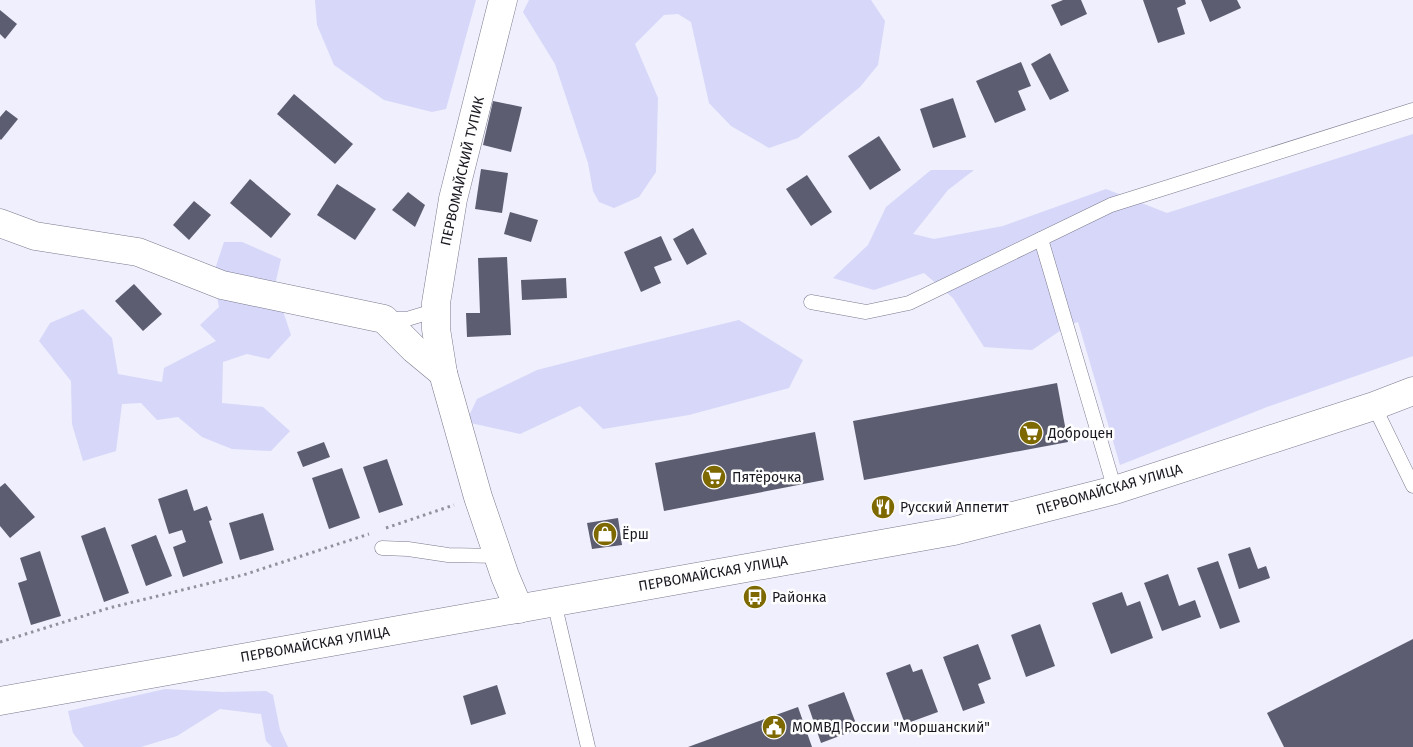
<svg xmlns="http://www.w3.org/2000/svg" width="1413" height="747" viewBox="0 0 1413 747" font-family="'Fira Sans',sans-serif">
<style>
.green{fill:#d7d7f9}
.building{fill:#5c5d70}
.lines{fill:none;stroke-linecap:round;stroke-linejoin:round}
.lane-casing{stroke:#79798d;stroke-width:15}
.street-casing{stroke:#79798d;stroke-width:29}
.secondary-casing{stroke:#79798d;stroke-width:29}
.path{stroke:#92929e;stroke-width:3;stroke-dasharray:2.5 4;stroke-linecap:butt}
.lane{stroke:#fff;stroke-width:14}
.street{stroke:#fff;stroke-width:28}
.secondary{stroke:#fff;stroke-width:28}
.labels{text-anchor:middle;stroke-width:5;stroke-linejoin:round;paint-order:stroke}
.street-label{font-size:14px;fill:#181820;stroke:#fefefe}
.poi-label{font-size:14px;fill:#181820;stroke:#fefefe;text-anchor:start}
</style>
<rect width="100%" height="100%" fill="#efeffd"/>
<g class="green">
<path d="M315,0h161l-30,109 -14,3 -48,-12 -50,-35 -17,-40z"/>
<path d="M529,0h342l14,21 -7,44 -18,22 -62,51 -29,10 -38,-22 -22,-23 -18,-81 -13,-8 -14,1 -29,29 23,54 -2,74 -17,25 -25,11 -15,-6 -6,-11 -5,-28 -33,-99 -32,-52z"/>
<path d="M1413,134v222l-146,51 -147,58 -42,-143 -8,2 -38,26 -48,-3 -31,-49 -29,-25 -50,17 -41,-12 35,-33 18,-38 45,-37h43l-26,20 -35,44 21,5 69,-13 103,-37 61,24z"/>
<path d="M224,242h18l39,17 -7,30 -12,19h20l9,27 -22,24 -22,-5 -24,8 -1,41 41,4 27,24 -19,20 -39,-2 -30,-12 -24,-20 -21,3 -16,-17 -19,1 -6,47 -33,10 -11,-37 -1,-43 -32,-40 11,-18 33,-14 29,29 6,36 44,8 2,-14 52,-27 -16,-16 19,-18 -6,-32z"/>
<path d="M739,320l64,40 -14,28 -100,27 -86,14 -23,-23 -60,28 -54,-12 11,-23 60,-29 74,-19z"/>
<path d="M165,689l57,3 44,-1 7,4 7,35 8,17h-16l-6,-6 -5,-27 -41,-5 -43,27 -36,11h-57l-11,-14 -5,-22z"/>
</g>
<g class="building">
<path d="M1063,0h18l6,14 -26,12 -10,-21z"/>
<path d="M1143,0h42l1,4 -9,4 8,26 -27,9z"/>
<path d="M1201,0h36l4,8 -31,14z"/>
<path d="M0,10l17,14 -12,15 -5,-5z"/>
<path d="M1050,53l19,38 -19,9 -19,-36z"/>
<path d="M1021,62l10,24 -13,5 8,19 -31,13 -19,-42z"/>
<path d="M294,94l59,50 -18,20 -58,-50z"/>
<path d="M953,98l13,39 -33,11 -13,-39z"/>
<path d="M493,101l29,6 -11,45 -28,-7z"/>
<path d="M6,110l12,9 -17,21 -1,-1v-22z"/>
<path d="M879,136l22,34 -31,20 -22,-34z"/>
<path d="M481,169l27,4 -6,40 -27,-4z"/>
<path d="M807,175l25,37 -21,14 -25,-37z"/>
<path d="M250,179l41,35 -20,24 -41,-35z"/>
<path d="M337,184l39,25 -21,31 -38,-25z"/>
<path d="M408,192l17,13 -10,22 -23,-17z"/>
<path d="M194,201l17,14 -22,25 -16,-15z"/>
<path d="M510,212l28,8 -7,22 -27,-8z"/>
<path d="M693,228l14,26 -20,11 -14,-26z"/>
<path d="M661,236l11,24 -18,7 7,16 -20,9 -17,-40z"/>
<path d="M507,257l4,78 -44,2 -1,-24h14l-2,-55z"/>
<path d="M566,278l1,20 -45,2 -1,-20z"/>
<path d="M134,284l28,30 -19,17 -28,-30z"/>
<path d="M1057,383l11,59 -204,38 -11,-59z"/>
<path d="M815,432l9,48 -160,31 -9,-48z"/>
<path d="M324,442l6,15 -27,10 -6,-15z"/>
<path d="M387,459l16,46 -24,8 -16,-46z"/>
<path d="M342,468l18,50 -31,11 -17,-51z"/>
<path d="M5,483l30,34 -25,21 -10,-12v-39z"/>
<path d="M187,489l7,22 13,-5 5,14 -3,1 14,42 -40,14 -10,-30 13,-5 -4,-12 -13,4 -11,-35z"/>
<path d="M892,500l2,12 -21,2 -2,-11z"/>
<path d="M263,513l11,37 -34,10 -11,-37z"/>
<path d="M618,518l4,27 -30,4 -5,-26z"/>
<path d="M105,527l24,66 -25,9 -23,-66z"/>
<path d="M156,535l16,41 -26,10 -15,-41z"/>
<path d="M1250,547l8,22 8,-3 4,12 -31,11 -11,-35z"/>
<path d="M40,551l21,65 -30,9 -13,-42 9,-3 -7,-22z"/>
<path d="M1218,561l22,61 -20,7 -23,-61z"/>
<path d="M1168,574l11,32 16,-6 6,17 -39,14 -18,-48z"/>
<path d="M1122,592l5,14 13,-5 13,37 -42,16 -19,-51z"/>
<path d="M1040,624l15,42 -29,11 -15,-42z"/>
<path d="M1413,639v108h-129l-17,-34z"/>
<path d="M978,644l13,35 -13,5 7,19 -22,8 -20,-54z"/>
<path d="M910,664l3,8 9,-3 16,43 -33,12 -19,-51z"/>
<path d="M497,685l9,29 -35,11 -8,-29z"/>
<path d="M844,692l14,37 -37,14 -13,-38z"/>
<path d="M798,707l14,40h-124z"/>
</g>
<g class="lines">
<g class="lane-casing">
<g id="lane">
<path d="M1041,239l74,251"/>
<path d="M811,302l55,10 43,-9 202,-98 302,-95"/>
<path d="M384,319h23l20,-6 8,-9"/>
<path d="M1374,406l39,80"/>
<path d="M382,548l26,1 40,6 50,1"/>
<path d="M554,602l34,145"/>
</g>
</g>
<g class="street-casing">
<g id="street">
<path d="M503,0l-50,199 -17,104v26l7,44 35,124 27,79 14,33"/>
<path d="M0,223l35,13 103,16 84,33 162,34 30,30 29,24"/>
</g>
</g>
<g class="secondary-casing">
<path id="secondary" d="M0,701l954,-170 161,-41 259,-84 39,-15"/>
</g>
<g class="path">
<path d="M386,528l68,-23"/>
<path d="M0,642l109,-34 134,-33 126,-41"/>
</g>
<use href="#lane" class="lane"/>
<use href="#street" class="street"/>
<use href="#secondary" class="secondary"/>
</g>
<defs>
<g id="supermarket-disc" transform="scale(1.25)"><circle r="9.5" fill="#7d6900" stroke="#fefefe"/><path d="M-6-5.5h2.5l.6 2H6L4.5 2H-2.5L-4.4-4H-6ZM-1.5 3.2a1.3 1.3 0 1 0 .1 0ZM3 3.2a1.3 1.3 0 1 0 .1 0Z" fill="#fff"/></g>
<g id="restaurant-disc" transform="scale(1.25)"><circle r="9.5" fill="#7d6900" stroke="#fefefe"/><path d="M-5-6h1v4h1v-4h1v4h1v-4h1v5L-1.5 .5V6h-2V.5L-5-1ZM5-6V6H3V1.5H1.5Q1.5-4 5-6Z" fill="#fff"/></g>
<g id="shop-disc" transform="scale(1.25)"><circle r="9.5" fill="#7d6900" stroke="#fefefe"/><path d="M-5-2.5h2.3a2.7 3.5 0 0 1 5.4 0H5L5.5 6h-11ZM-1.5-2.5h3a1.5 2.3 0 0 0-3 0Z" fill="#fff"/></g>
<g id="bus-disc" transform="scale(1.25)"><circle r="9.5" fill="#7d6900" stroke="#fefefe"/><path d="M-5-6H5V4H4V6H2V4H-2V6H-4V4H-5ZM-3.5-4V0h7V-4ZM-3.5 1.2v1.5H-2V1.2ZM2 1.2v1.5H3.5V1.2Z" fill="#fff"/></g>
<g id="civic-disc" transform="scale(1.25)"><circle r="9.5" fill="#7d6900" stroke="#fefefe"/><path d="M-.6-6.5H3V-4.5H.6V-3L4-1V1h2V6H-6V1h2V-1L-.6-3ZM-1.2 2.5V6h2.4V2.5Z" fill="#fff"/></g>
</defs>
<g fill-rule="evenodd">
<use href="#supermarket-disc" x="1031" y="433"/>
<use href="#supermarket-disc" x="714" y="477"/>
<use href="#restaurant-disc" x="883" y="507"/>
<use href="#shop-disc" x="605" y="534"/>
<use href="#bus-disc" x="755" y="597"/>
<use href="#civic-disc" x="774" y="727"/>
</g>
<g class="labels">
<g class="street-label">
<text transform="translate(462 171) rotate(-77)" y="5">ПЕРВОМАЙСКИЙ ТУПИК</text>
<text transform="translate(1109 489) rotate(-16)" y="5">ПЕРВОМАЙСКАЯ УЛИЦА</text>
<text transform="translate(713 573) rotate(-10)" y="5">ПЕРВОМАЙСКАЯ УЛИЦА</text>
<text transform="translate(315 644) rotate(-10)" y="5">ПЕРВОМАЙСКАЯ УЛИЦА</text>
</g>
<g class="poi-label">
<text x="1048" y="438">Доброцен</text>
<text x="732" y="482">Пятёрочка</text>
<text x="900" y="512">Русский Аппетит</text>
<text x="622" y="539">Ёрш</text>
<text x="772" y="602">Районка</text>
<text x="792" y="732">МОМВД России "Моршанский"</text>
</g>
</g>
</svg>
